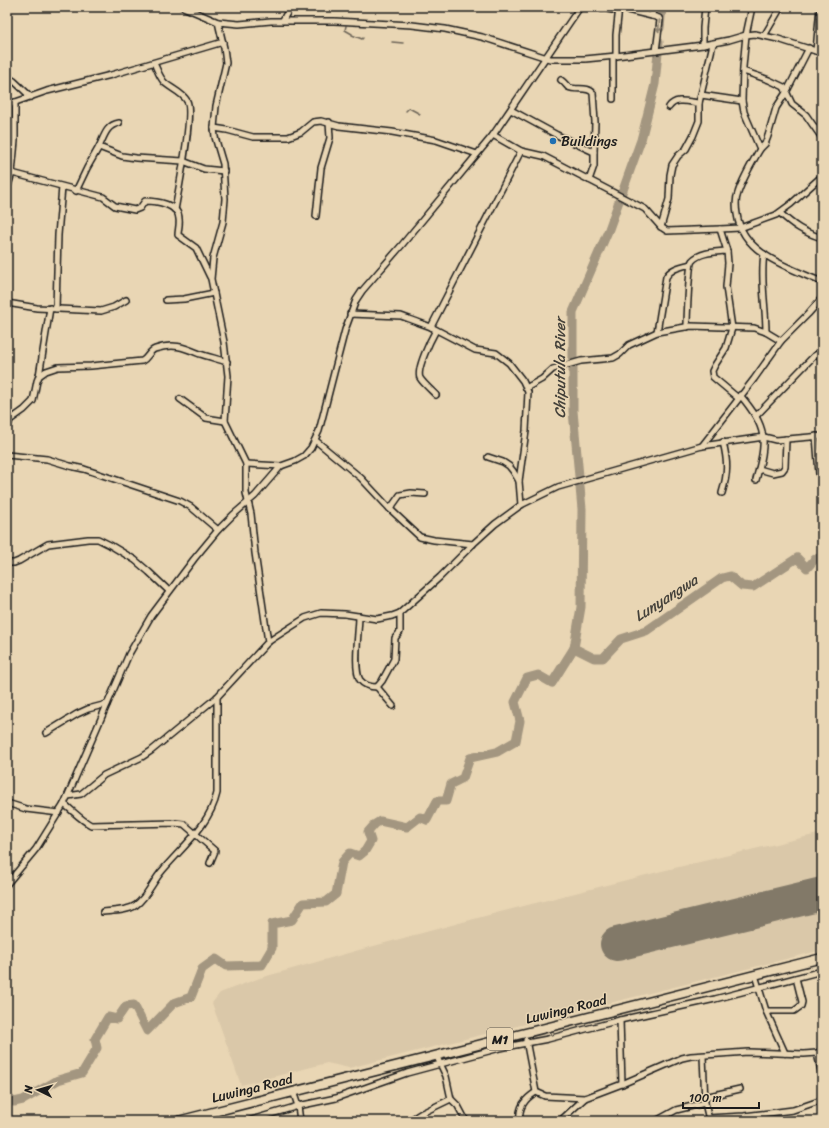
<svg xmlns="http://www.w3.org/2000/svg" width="829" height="1128" viewBox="0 0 829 1128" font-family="Sriracha,sans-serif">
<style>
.built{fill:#dac8a9}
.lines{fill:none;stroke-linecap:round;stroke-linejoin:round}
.stream{stroke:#6d6558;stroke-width:1.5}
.river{stroke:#a39680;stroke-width:9}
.runway{stroke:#827968;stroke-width:34}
.minor-casing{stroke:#1c1c1c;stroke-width:8}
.trunk-casing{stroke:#1c1c1c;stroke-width:11}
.minor{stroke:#e9d6b4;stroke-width:5}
.trunk{stroke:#e9d6b4;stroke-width:8}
.oneway{stroke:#8d8270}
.poi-dot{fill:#1f6fb2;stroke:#e9d6b4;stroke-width:1.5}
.labels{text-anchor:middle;stroke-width:3;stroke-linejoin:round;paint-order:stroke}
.shield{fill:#e9d6b4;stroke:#5a544a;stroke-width:1}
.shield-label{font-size:13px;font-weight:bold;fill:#1c1c1c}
.poi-label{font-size:14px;fill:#1c1c1c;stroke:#e9d6b4;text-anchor:start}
.street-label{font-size:14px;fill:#1c1c1c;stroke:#e9d6b4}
.water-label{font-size:15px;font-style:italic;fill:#44413a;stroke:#e9d6b4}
</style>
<rect width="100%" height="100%" fill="#e9d6b4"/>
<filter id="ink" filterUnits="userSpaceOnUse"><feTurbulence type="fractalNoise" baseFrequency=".025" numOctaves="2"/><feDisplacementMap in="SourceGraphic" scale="8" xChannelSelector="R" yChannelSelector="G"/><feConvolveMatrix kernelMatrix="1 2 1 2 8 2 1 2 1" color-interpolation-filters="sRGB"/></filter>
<g filter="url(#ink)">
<path class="built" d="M822,833v117l-473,118 -22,-5 -86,22 -29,-82 8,-10 10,-4 30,-11 99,-28 141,-38 162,-41z"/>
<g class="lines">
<g class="stream">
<path d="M346,26l-1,4 7,4v1l10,4 1,-1"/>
<path d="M392,42l11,1"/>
<path d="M406,111l3,-3 11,6"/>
<path d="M516,145l9,5"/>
</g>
<g class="river">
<path d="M660,28l2,-21"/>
<path d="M574,648l7,-41 1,-98 -9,-98v-99l36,-83 32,-89 14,-56 4,-42"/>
<path d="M7,1097l7,5 9,-2 35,-20 24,-7 15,-25 -2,-9 13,-22 9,2 9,-13 8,-1 13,26 27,-28 17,-6 11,-28 14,-10 10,7 36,-1 10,-17v-24l20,-4 11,-17 23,-1 10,-8 6,-32 8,-9 9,3 6,-5 6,-10 -3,-9 7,-8 5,-3 27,6 13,-10 7,3 10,-19h9l5,-17 12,-6 7,-20 27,-6 19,-11 4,-20 -5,-19 12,-24 11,-3 14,8 22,-35 20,10h9l18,-19 25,-8 76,-53 8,-2 12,10 11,1 44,-29 10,10 8,-9 7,-2"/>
</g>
<path class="runway" d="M617,944l205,-50"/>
<g class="minor-casing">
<g id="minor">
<path d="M183,7l35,15"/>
<path d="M596,7l22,4"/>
<path d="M653,7l-1,9 7,2 1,2 -4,31"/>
<path d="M752,7l-6,28 -3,32 -1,34 2,11 16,37c-8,14 -17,29 -22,44 -3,7 -2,15 -1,21 5,40 53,54 85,68"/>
<path d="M619,8l33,8"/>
<path d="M283,20l7,-13"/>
<path d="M764,36l17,-29"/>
<path d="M703,45v-17l2,-21"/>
<path d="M816,51l4,-44"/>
<path d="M616,56v-21l3,-28"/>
<path d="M154,63c3,6 5,13 10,19 7,7 18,10 23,19 7,11 -9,92 -12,109"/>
<path d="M743,71l26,9 15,7 8,17 14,11 16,23"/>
<path d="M7,77l7,4 17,16"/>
<path d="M561,80c3,2 5,5 7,7 8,4 20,-1 25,6l2,29 -1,30"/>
<path d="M701,95l41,6"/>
<path d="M613,99v-42"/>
<path d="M15,102v39l-3,32 91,24 12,9 20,4 5,-2 5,-7c11,0 34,3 34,18 1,5 -1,11 -1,16l18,13 14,29"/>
<path d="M7,105l40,-14 64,-16 112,-33"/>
<path d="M669,107c7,-10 19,-5 30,-4"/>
<path d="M511,110l46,25 37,17v14l-5,14"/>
<path d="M119,123c-13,2 -15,14 -20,24l23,9 14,2 47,3 21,8 20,2"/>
<path d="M214,128l13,2 26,7h35l13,-5 12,-10 8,-1 18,5 53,6 44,8 41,14"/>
<path d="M493,135l28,16 22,5 102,53 16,18 6,4 53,-2"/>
<path d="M760,149l5,-5 3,-8 8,-28 11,-17 22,-43"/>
<path d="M7,189l5,-16"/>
<path d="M76,191l11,-23 12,-21"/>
<path d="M780,213c14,13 23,19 42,25"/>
<path d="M316,216l5,-48 9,-30 -1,-16"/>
<path d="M661,227l8,-28 1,-24 2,-10 6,-9 8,-7 7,-13 6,-15v-18l14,-59"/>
<path d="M764,254c-4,26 2,52 2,78"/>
<path d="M166,300l18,-1 30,-6"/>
<path d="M7,303l30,5 64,3 13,-4 12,-7"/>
<path d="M56,309l2,-74 4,-48"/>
<path d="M350,314l51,2 30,11 44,23 21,3 13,10 14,18 5,11 -2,39 -7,50"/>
<path d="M431,327l90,-176"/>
<path d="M687,327c0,-9 2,-62 5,-66 8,-9 23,-9 35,-10"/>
<path d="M436,330c-5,9 -20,39 -16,48 3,5 12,13 16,17"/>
<path d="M657,332l9,-55c5,-9 15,-10 24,-13"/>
<path d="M39,376l11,-68"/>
<path d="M526,388l16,-9 11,-10 28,-8 32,-3 7,-4 9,-9 28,-13 34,-6 63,2 12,4 15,9"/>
<path d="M740,395c28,33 27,45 16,85"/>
<path d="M738,398l-25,-21 -1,-6 3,-6 11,-17 6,-20 -6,-41 2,-24 -1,-12 -7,-22 20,-1 36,-13 15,-11 31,-28"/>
<path d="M180,399l26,19 19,3"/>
<path d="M756,416l58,-60 8,-5"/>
<path d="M7,428l3,-8 14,-10 9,-9 4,-20 2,-5 7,-5 12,-4 33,-1 51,-5c6,-3 7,-10 13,-12 19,-6 28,-2 45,5 9,3 18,5 27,8"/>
<path d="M816,436l3,38"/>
<path d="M315,440l46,38 29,31 30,28 14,3 39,4"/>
<path d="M702,446l52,-67 27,-38 27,-27 14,-16"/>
<path d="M7,455l40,4 23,7 14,3 96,32 11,6 27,23"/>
<path d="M488,457l15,5 6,4 4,5 6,10 2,24"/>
<path d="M246,464l35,2"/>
<path d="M759,469l14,4 9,-2 3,-4 1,-28"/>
<path d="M722,493c6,-20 6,-31 1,-51"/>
<path d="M390,509l10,-14 11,-2 14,1"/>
<path d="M7,563h7l5,-2 29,-17 40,-5h10l12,6 25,15 14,12 20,19"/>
<path d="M359,616c0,14 -6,53 1,64 4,5 11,7 17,7l5,-6 12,-22 1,-21 5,-6v-19"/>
<path d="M268,642l-13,-89 -4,-39 -5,-21v-29l-21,-43 3,-45 -4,-34 -13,-63 2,-21 10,-36 2,-23 -2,-35 -8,-27 -1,-9 2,-22 10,-43 -2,-15 -6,-26 21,2 32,-3h63l78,4 33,4 37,8 68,22h35l31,-3 87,-11 26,-5 17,-5 9,-1 23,5 44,14"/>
<path d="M377,687l16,19"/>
<path d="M46,733l31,-19 11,-5 19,-5"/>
<path d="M68,796l13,-2 23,-19 38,-18 9,-6 66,-54 51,-55 9,-6 28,-18 16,-5 24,1 32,5 15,-3 8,-3 40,-36 33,-33 22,-20 26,-19 37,-18 144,-41 62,-9 12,3 46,-4"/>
<path d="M7,803l19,6 33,4"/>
<path d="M64,804c9,7 17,16 27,21l84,-2 9,1 31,27 -5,12"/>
<path d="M7,884l29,-35 28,-45 65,-150 22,-38 43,-57 24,-29 15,-15 22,-19 26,-30 14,-5 9,-5 7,-8 8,-17 26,-101 11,-30 6,-9 39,-45 92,-111 87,-128"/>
<path d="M103,912c10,-1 25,-1 33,-7 11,-8 17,-24 26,-34 20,-24 48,-46 55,-78v-96"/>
<path d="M755,975l11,36 19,42"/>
<path d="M766,1011h28l7,-5 1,-4 -6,-24"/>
<path d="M620,1020l2,64"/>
<path d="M526,1040l10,52 9,4 40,2 37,-14 60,-26 9,-2 57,-4 56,2 13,-1 5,-2"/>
<path d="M817,1053l5,23"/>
<path d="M436,1055l10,21 5,23 7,7 8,15"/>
<path d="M703,1056l2,47 4,17"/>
<path d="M293,1091l5,15 2,15"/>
<path d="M705,1097l35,-8"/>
<path d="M708,1118l36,-2 49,-6 29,-10"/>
<path d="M248,1121l50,-15 38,-8 71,-25 93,-25 48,-9 72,-19 95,-21 107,-28"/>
<path d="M409,1121l13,-8 29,-14"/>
<path d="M520,1121c-2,-14 5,-22 16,-29"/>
<path d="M560,1121l25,-23"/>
<path d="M656,1121l20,-11 29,-7"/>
</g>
</g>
<g class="trunk-casing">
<path id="trunk" d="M178,1121l644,-163"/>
</g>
<use href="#minor" class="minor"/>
<use href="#trunk" class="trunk"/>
</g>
<defs><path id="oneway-shaft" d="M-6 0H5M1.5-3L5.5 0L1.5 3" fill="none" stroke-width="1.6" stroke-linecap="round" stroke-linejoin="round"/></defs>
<use class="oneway" href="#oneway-shaft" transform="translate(659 26) rotate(94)"/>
</g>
<circle class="poi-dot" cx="553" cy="141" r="4"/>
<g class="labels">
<rect class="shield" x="487" y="1028" width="26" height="22" rx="3"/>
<g class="shield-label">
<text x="500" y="1044">M1</text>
</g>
<g class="poi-label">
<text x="561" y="146">Buildings</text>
</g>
<g class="street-label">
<text transform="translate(566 1009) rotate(-14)" y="5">Luwinga Road</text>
<text transform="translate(252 1088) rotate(-14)" y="5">Luwinga Road</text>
</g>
<g class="water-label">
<text transform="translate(560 368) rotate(-90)" y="5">Chiputula River</text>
<text transform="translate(666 598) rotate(-33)" y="5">Lunyangwa</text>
</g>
</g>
<rect width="829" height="1128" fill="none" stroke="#e9d6b4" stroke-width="24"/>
<rect x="12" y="12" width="805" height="1104" fill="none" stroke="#1c1c1c" stroke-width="1.5" filter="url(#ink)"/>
<g transform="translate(38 1090) rotate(275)" stroke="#e9d6b4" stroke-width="3" paint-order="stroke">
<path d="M0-3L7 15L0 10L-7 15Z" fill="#1c1c1c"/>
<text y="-6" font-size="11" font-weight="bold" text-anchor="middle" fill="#1c1c1c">N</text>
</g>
<path d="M683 1102v6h76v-6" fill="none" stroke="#1c1c1c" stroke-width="2"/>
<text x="689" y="1102" font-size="12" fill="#1c1c1c" stroke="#e9d6b4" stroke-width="3" paint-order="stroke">100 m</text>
</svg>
